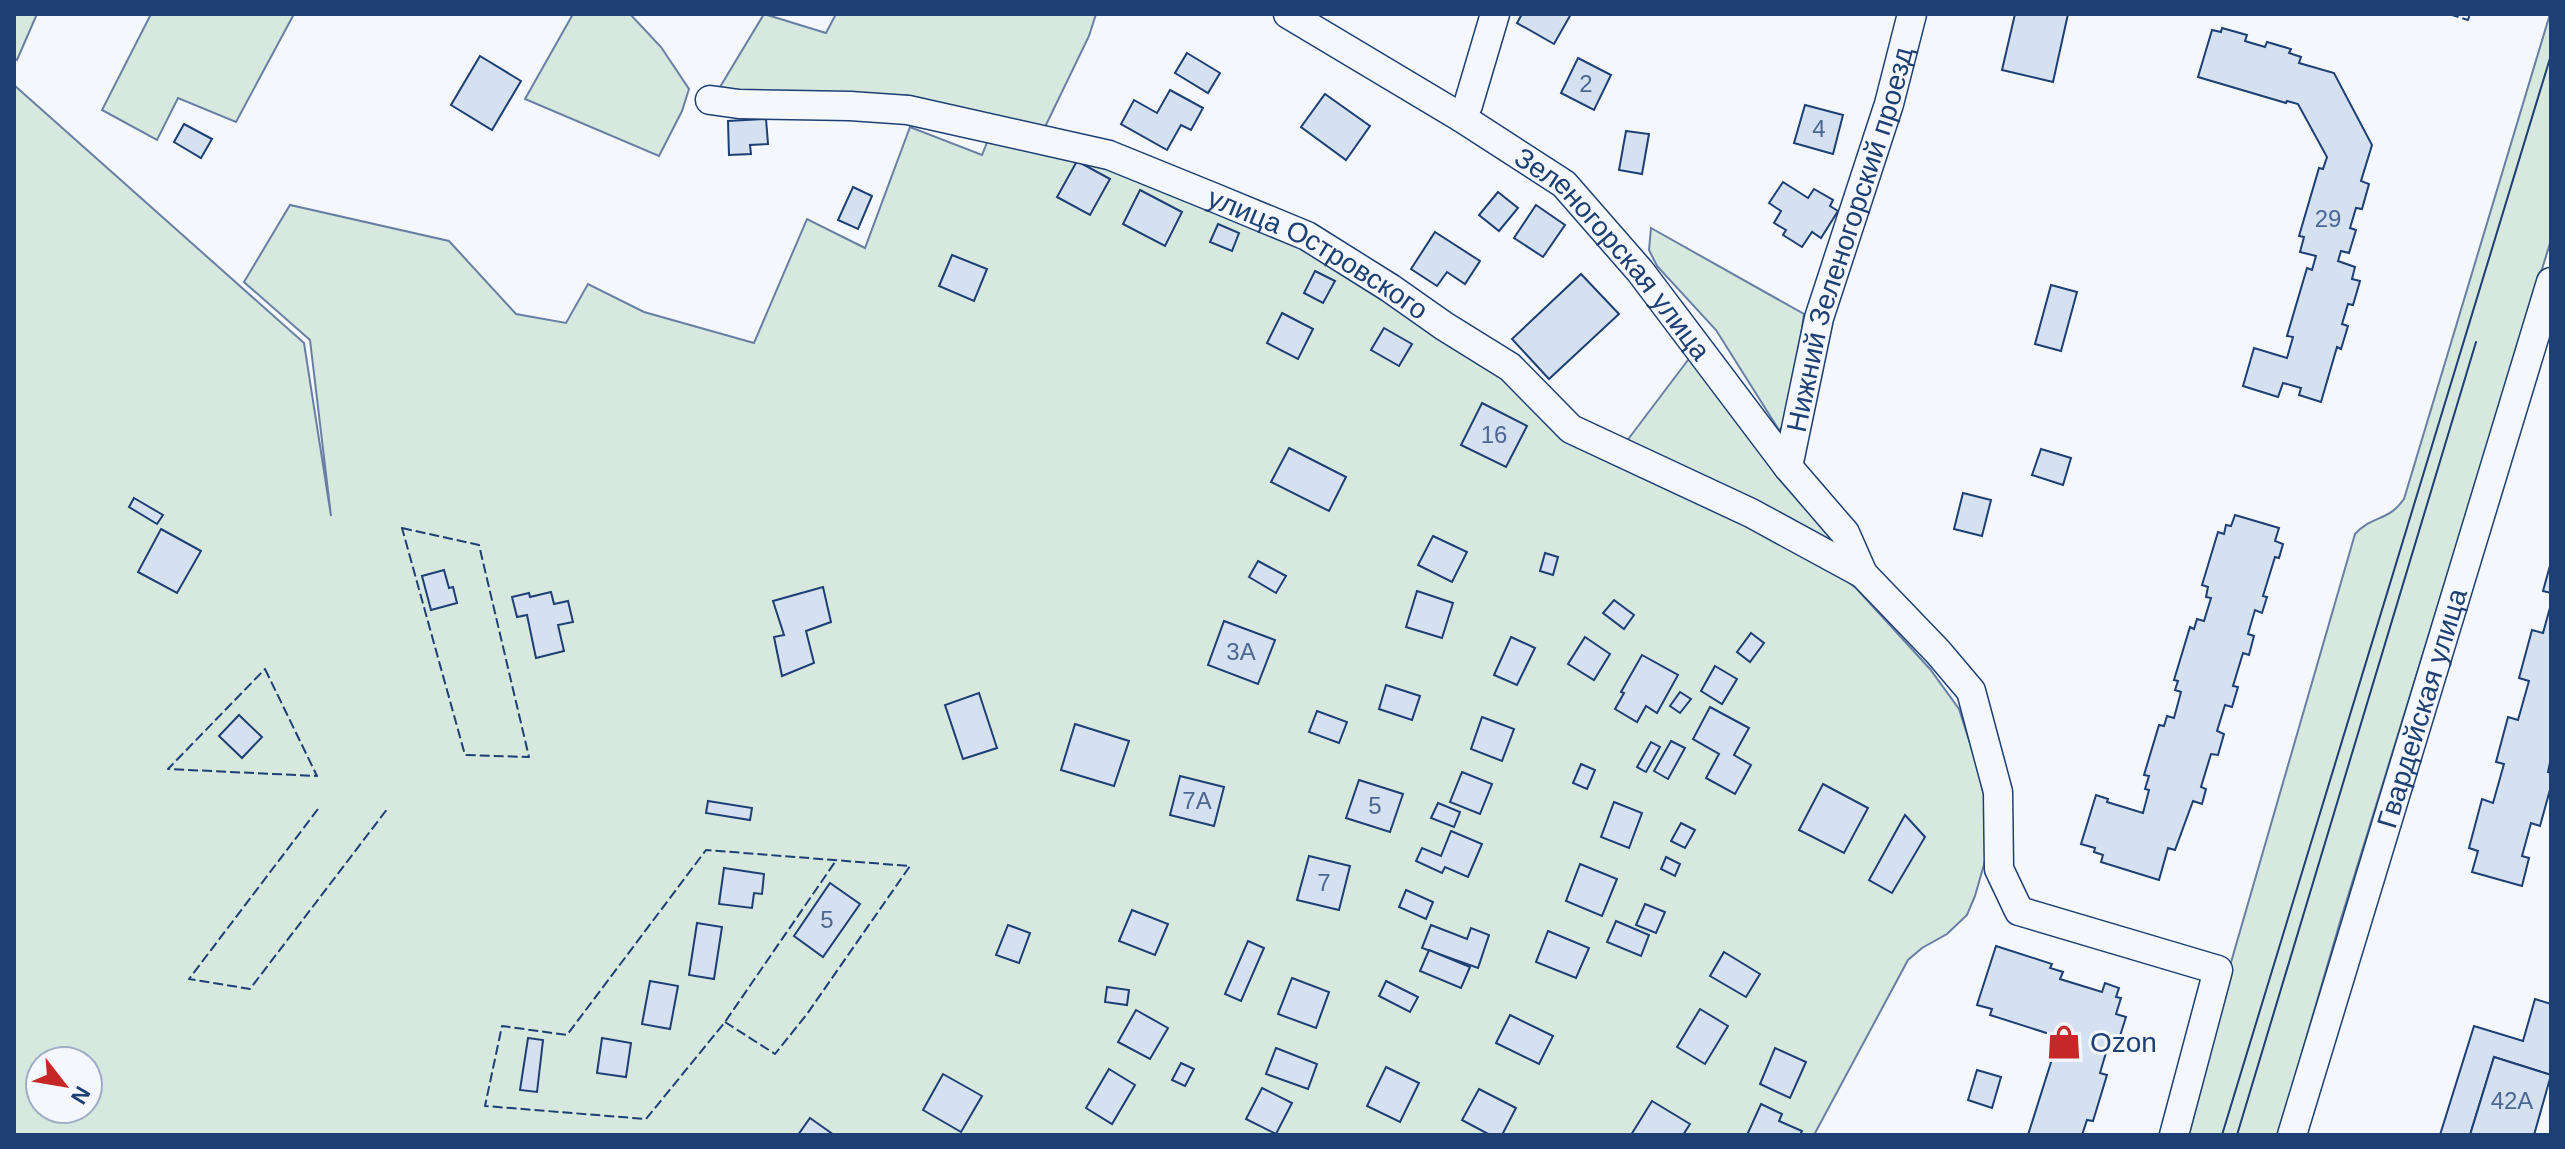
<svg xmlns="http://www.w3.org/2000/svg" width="2565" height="1149" viewBox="0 0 2565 1149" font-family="Arial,sans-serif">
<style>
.green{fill:#d7e8df;stroke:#687fa3;stroke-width:2;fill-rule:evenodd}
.building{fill:#d5e0f0;stroke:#1d3f73;stroke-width:2}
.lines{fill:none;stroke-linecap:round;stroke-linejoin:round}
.minor-casing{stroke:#1d3f73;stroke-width:31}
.minor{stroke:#f4f7fb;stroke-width:28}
.tram{stroke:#1d3f73;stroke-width:2}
.fence{stroke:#1d3f73;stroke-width:2;stroke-dasharray:10 4;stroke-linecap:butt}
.labels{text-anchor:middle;stroke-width:6;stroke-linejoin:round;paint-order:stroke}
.number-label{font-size:24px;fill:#4b6792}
.street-label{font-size:28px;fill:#1d3f73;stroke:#f4f7fb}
.poi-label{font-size:28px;fill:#1d3f73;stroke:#f4f7fb;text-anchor:start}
</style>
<rect width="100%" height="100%" fill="#f4f7fb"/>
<g class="green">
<path d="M14,14h23l-20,46 -3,-2z"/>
<path d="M151,14h143l-58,108 -58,-24 -21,42 -55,-30z"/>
<path d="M573,14h57l31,33 28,42 -7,22 -23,45 -134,-57z"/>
<path d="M764,14l62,19 10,-19h260l-7,22 -44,91 -139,-32 -26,4 -112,-4 -48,-8z"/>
<path d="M2550,14l1,226 -211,682 -62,213h-97l174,-601c17,-19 33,-12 49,-35z"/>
<path d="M14,85l290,258 27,173 -21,-176 -66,-58 46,-77 159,36 67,73 50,9 22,-39 56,28 110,31 53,-124 58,29 45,-121 72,28 8,-20 75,13 217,85 251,166 294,167 29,22 74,81 29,40 23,72 6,41 -1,32 -12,42 -8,19 -20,19 -25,14 -14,12 -94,175h-1800zM40,1061h48v48h-48z"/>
<path d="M1651,228l153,86 -15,107 -10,9 -63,-100 -59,-64 -8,-16z"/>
<path d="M1691,356l141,174 3,15 -212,-99z"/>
</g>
<g class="building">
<path d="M1522,14h49l-17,30 -37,-21z"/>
<path d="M2015,14h53l-15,68 -51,-12z"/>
<path d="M2222,28l25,7 -2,6 20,6 2,-5 24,7 -2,4 12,4 -2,6 35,10 38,72 -11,36 8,3 -7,25 -6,-1 -6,20 6,2 -7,23 -8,-2 -3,10 17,6 -3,12 8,2 -7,24 -5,-1 -6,20 6,2 -7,23 -4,-2 -16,55 -22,-7 2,-7 -18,-5 -5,14 -35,-11 11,-38 33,10 6,-21 -6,-1 20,-68 5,2 4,-14 -16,-4 4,-15 -5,-1 20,-68 4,1 4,-12 -29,-53 -11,-3 -1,2 -88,-26 14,-47 9,2z"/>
<path d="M1187,53l33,20 -12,20 -33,-20z"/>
<path d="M480,56l41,25 -29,49 -41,-25z"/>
<path d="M1578,58l33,17 -17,35 -33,-17z"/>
<path d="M1170,90l33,18 -12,22 -10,-5 -14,25 -46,-26 13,-24 23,13z"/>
<path d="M1325,94l45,32 -24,34 -45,-33z"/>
<path d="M1805,105l38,10 -10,39 -39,-11z"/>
<path d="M766,119l2,25 -18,1 1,9 -22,1 -1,-34z"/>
<path d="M184,124l28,15 -11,19 -27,-16z"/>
<path d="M1626,131l23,3 -7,40 -23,-4z"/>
<path d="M1077,161l33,18 -20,36 -33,-18z"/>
<path d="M1783,182l25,16 6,-9 19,11 -3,6 8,5 -17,27 -9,-6 -10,15 -19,-12 3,-5 -12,-7 7,-12 -12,-8z"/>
<path d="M853,187l19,9 -14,33 -20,-9z"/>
<path d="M1140,190l42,22 -17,34 -42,-22z"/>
<path d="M1498,192l20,16 -19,23 -20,-16z"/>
<path d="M1536,205l29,20 -22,32 -29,-19z"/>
<path d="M1218,224l21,9 -7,18 -22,-9z"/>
<path d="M1435,232l45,29 -15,23 -18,-12 -10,14 -26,-17z"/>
<path d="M952,255l35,14 -13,32 -35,-15z"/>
<path d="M1315,271l20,10 -12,22 -19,-10z"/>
<path d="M1581,274l38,40 -70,65 -37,-40z"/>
<path d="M2051,285l26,7 -16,59 -26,-7z"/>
<path d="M1282,313l31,16 -15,30 -31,-16z"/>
<path d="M1384,328l28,16 -13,22 -28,-16z"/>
<path d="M1482,403l45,23 -21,41 -45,-22z"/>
<path d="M1289,448l57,29 -17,34 -58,-29z"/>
<path d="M2041,449l30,9 -8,27 -31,-10z"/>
<path d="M1963,493l28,7 -9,36 -28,-7z"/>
<path d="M134,498l29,17 -6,9 -28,-17z"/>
<path d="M2235,515l44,13 -4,13 8,3 -4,14 -4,-1 -12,39 4,1 -5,16 -7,-3 -7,24 6,2 -5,19 -6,-2 -10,33 5,1 -6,20 -7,-2 -8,26 7,3 -6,21 -7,-1 -10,33 5,2 -4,15 -9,-3 -18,49 -7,-2 -9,32 -58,-18 2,-7 -9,-3 1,-4 -14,-4 15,-49 12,4 -1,3 36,11 6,-23 -4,-1 4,-13 -5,-1 15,-50 5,1 3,-10 7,2 7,-26 -6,-2 3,-9 -4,-1 16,-53 4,2 3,-10 7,2 7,-23 -5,-1 2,-10 -6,-2 16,-53 6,2 2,-9 5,1z"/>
<path d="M161,529l40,22 -24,42 -39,-21z"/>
<path d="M1433,536l34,16 -15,30 -34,-17z"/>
<path d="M1545,553l13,4 -5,18 -13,-4z"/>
<path d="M1258,561l28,15 -10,17 -27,-16z"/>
<path d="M2551,562v31l-8,-2z"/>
<path d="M444,570l5,18 4,-1 4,16 -26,7 -9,-34z"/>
<path d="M823,587l8,35 -25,9 8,32 -32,13 -8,-39 10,-2 -11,-34z"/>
<path d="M1417,591l36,12 -11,35 -36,-11z"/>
<path d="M551,592l3,12 14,-3 5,21 -15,3 6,26 -28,7 -9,-43 -10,2 -5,-20 17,-4 1,4z"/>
<path d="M1614,600l20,15 -10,14 -21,-16z"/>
<path d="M2551,604v154l-3,14 3,1v13l-11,40 -9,-3 -9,33 7,2 -7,28 -50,-14 6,-21 -9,-3 13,-49 11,4 11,-39 -8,-2 12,-45 10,3 11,-39 -10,-3 13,-48 11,3z"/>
<path d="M1224,621l51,19 -17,44 -50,-19z"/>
<path d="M1751,633l13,10 -14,19 -13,-10z"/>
<path d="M1511,637l24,11 -18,37 -23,-10z"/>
<path d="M1585,637l25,17 -16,26 -26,-16z"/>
<path d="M1642,655l36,20 -21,38 -11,-7 -9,16 -22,-13 9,-16 -3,-1z"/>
<path d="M1715,666l22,13 -15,25 -21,-13z"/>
<path d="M1386,685l34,11 -8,24 -33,-11z"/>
<path d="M1680,692l11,7 -11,14 -10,-7z"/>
<path d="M979,693l18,55 -34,11 -18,-54z"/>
<path d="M1710,707l39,21 -15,27 17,10 -16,29 -29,-16 13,-24 -26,-15z"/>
<path d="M1317,711l30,11 -8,21 -30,-11z"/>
<path d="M239,715l23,22 -20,21 -23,-22z"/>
<path d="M1482,717l32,12 -12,32 -31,-12z"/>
<path d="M1075,724l54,17 -15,45 -53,-16z"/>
<path d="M1671,741l14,7 -17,31 -14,-8z"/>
<path d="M1651,742l9,5 -14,25 -9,-5z"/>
<path d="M1581,764l14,6 -8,19 -14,-6z"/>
<path d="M1462,772l30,12 -12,30 -30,-12z"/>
<path d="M1180,776l44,11 -10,39 -44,-11z"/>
<path d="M1359,780l44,14 -13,38 -44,-14z"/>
<path d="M1823,784l45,24 -24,45 -45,-23z"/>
<path d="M708,801l44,7 -2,12 -44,-7z"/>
<path d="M1614,802l28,11 -13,35 -28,-11z"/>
<path d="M1438,803l22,9 -6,15 -23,-9z"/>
<path d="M1905,815l20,22 -33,56 -23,-13z"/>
<path d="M1681,823l14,7 -10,18 -14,-7z"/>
<path d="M1451,831l31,13 -14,33 -23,-10 -3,6 -26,-12 6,-13 19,8z"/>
<path d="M1309,856l41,10 -11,44 -42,-10z"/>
<path d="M1666,857l14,7 -5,12 -14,-7z"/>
<path d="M1580,864l37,15 -15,37 -36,-15z"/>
<path d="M724,868l40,6 -2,20 -8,-1 -2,15 -33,-4z"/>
<path d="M830,883l30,21 -37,53 -29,-21z"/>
<path d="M1406,890l27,12 -7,17 -27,-12z"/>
<path d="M1645,904l20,8 -9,21 -20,-8z"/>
<path d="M1132,910l36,14 -13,31 -36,-14z"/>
<path d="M1616,921l33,14 -8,21 -34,-14z"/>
<path d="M697,923l25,4 -8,52 -25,-4z"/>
<path d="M1008,925l22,8 -11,30 -23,-8z"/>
<path d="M1431,925l36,14 4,-11 18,7 -11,33 -56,-20z"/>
<path d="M1548,931l41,17 -13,30 -40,-16z"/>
<path d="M1248,941l16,7 -23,53 -16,-7z"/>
<path d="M1996,946l56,18 -2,4 13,4 -3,7 42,13 3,-9 14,5 -3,9 5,1 -5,16 10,3 -8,25 -8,-3 -10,34 7,2 -14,46 -6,-1 -5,15h-54l31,-98 -69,-22 2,-6 -15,-4z"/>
<path d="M1429,950l41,17 -9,21 -41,-17z"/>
<path d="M1724,952l36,22 -14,23 -36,-21z"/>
<path d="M1292,978l37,14 -13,36 -38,-14z"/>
<path d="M650,981l28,5 -8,43 -28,-5z"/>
<path d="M1386,981l32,16 -8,15 -31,-16z"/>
<path d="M1107,987l22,3 -2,15 -22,-3z"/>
<path d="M2535,999l16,5v71l-57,-18 -24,78h-30l34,-109 49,15z"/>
<path d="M1700,1009l28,17 -23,38 -28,-17z"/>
<path d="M1136,1010l32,18 -18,31 -32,-17z"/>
<path d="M1510,1015l43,21 -14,28 -43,-21z"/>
<path d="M528,1038l15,2 -6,52 -17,-2z"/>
<path d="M602,1038l29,5 -5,34 -29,-4z"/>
<path d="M1276,1048l41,16 -9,25 -42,-15z"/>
<path d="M1775,1048l31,14 -16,36 -30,-14z"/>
<path d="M2494,1057l57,18 -17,60h-64z"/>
<path d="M1181,1063l13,6 -9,17 -13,-6z"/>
<path d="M1386,1067l33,16 -19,39 -33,-16z"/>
<path d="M1109,1069l26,16 -23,39 -26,-16z"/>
<path d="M1977,1070l24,7 -9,31 -24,-8z"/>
<path d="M943,1074l39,22 -21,36 -38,-22z"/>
<path d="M1262,1088l30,15 -16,31 -30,-15z"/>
<path d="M1479,1089l37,19 -14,27h-12l-28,-15z"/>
<path d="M1652,1101l38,23 -7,11h-52z"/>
<path d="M1761,1104l21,10 -3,7 23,10 -2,4h-53z"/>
<path d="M810,1118l24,17h-36z"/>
</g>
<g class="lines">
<g class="minor-casing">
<g id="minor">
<path id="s1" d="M1288,14l174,104 102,66 76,87 148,196 57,66 18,41"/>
<path id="s2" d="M710,100l29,4 111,2 58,4 201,45 106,43 92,38 83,52 54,38 66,41 61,62 180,84 112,61 75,78 33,39 27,101 1,77 20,42 199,59 -44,165"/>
<path d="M1462,118l6,-13 27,-91"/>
<path id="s3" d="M1788,467l31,-149 70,-214 23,-90"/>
<path id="s4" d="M2292,1135l259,-853"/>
</g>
</g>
<use href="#minor" class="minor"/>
<g class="tram">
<path d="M2222,1135l329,-1080"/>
<path d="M2237,1135l239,-793"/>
</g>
<g class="fence">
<path d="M2449,14l19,6 2,-6"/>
<path d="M402,528l77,17 50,212 -64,-2z"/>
<path d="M265,669l52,107 -149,-7z"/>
<path d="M318,809l-129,170 61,10 138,-181"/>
<path d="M725,1022l50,32 32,-40 103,-148 -204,-16 -139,185 -65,-9 -17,80 161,13 79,-97 110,-160"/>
</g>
</g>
<defs>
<g id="shop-bare" transform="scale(2.76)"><path d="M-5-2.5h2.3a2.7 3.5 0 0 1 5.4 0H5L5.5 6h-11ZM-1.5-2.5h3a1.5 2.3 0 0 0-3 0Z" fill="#c62828" stroke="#f4f7fb" stroke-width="2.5" paint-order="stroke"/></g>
</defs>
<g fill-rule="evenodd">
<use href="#shop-bare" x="2064" y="1042"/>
</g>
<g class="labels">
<g class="number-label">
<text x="1586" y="92">2</text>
<text x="1819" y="137">4</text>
<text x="2328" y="227">29</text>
<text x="1494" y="443">16</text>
<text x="1241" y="660">3А</text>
<text x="1197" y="809">7А</text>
<text x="1375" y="814">5</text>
<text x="1324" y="891">7</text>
<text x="827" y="928">5</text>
<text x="2512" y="1109">42А</text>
</g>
<g class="street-label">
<text dy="10" stroke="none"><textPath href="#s3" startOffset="236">Нижний Зеленогорский проезд</textPath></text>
<text dy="10" stroke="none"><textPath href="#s2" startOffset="636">улица Островского</textPath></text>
<text dy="10" stroke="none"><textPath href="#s1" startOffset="408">Зеленогорская улица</textPath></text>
<text dy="10" stroke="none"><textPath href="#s4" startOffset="446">Гвардейская улица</textPath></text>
</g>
<g class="poi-label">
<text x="2090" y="1052">Ozon</text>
</g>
</g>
<rect width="2565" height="1149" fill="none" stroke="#1d3f73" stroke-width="32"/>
<g transform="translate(64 1085) rotate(121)"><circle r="38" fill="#f4f7fb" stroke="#9eadc5" stroke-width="2"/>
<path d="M0-6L14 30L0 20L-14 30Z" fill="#c62828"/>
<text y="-12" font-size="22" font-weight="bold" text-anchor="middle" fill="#1d3f73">N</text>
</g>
</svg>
